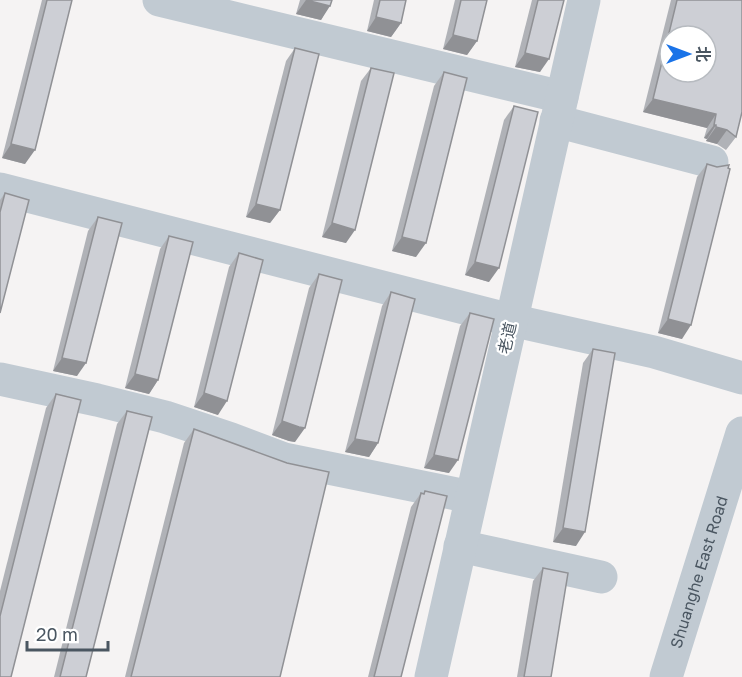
<svg xmlns="http://www.w3.org/2000/svg" width="742" height="677" viewBox="0 0 742 677" font-family="'Golos Text','Noto Sans SC',sans-serif">
<style>
.lines{fill:none;stroke-linecap:round;stroke-linejoin:round}
.minor{stroke:#c1cad2;stroke-width:33}
.wall{fill:#b0b2b7}
.shaded-wall{fill:#909195}
.building{fill:#cdcfd5;stroke:#909195;stroke-width:1.5;fill-rule:evenodd}
.labels{text-anchor:middle;stroke-width:4.5;stroke-linejoin:round;paint-order:stroke}
.street-label{font-size:16px;fill:#4a5661;stroke:#fff}
</style>
<rect width="100%" height="100%" fill="#f5f3f3"/>
<g class="lines">
<g class="minor">
<path d="M159,0l403,97"/>
<path d="M556,121l156,41"/>
<path d="M0,189l511,131 143,32 88,26"/>
<path d="M0,379l97,21 68,17 66,22 53,20 187,38"/>
<path d="M460,546l141,31"/>
<path d="M431,677l153,-677"/>
<path id="s1" d="M666,677l76,-244"/>
</g>
</g>
<g class="wall">
<path d="M42,0h30l-47,164 -23,-6z"/>
<path d="M300,0h32l-11,20 -25,-6z"/>
<path d="M374,0h32l-5,23 -10,14 -24,-6z"/>
<path d="M455,0h32l-10,41 -10,14 -24,-6z"/>
<path d="M532,0h32l-24,72 -25,-5z"/>
<path d="M671,0h71l-6,137 -10,13 -9,-6 -11,-3 1,-2 -3,-1 3,-10 -64,-16z"/>
<path d="M295,48l-15,162 -10,13 -24,-6 40,-156z"/>
<path d="M371,68l-25,175 -24,-6 39,-156z"/>
<path d="M444,72l-28,185 -24,-6 42,-165z"/>
<path d="M514,106l-25,176 -24,-7 39,-155z"/>
<path d="M707,164l-25,175 -24,-6 39,-156z"/>
<path d="M5,193l-5,120v-113z"/>
<path d="M98,217l-21,159 -24,-5 35,-140z"/>
<path d="M169,236l-11,144 -9,14 -24,-6 35,-139z"/>
<path d="M239,253l-21,162 -24,-8 35,-140z"/>
<path d="M319,274l-24,168 -6,-1 -17,-6 37,-147z"/>
<path d="M391,292l-13,151 -9,14 -24,-5 37,-146z"/>
<path d="M470,313l-21,160 -25,-5 36,-142z"/>
<path d="M593,349l-17,197 -23,-4 30,-179z"/>
<path d="M56,394l-56,283v-86l46,-183z"/>
<path d="M127,411l-41,266h-32l63,-253z"/>
<path d="M194,429l86,248h-155l59,-234z"/>
<path d="M425,491l-24,186h-33l43,-170 10,-14 2,1z"/>
<path d="M543,568l8,109h-34l16,-96z"/>
</g>
<g class="shaded-wall">
<path d="M306,0l24,6 -9,14 -25,-6z"/>
<path d="M376,17l25,6 -10,14 -24,-6z"/>
<path d="M453,35l24,6 -10,14 -24,-6z"/>
<path d="M525,53l24,6 -9,13 -25,-5z"/>
<path d="M653,99l63,15 -9,14 -64,-16z"/>
<path d="M714,125h2l-9,14 -3,-1z"/>
<path d="M716,127l11,3 -10,14 -11,-3z"/>
<path d="M11,144l24,6 -10,14 -23,-6z"/>
<path d="M256,204l24,6 -10,13 -24,-6z"/>
<path d="M332,223l23,7 -9,13 -24,-6z"/>
<path d="M402,237l24,6 -10,14 -24,-6z"/>
<path d="M475,262l24,6 -10,14 -24,-7z"/>
<path d="M668,319l23,6 -9,14 -24,-6z"/>
<path d="M62,358l24,5 -9,13 -24,-5z"/>
<path d="M135,374l23,6 -9,14 -24,-6z"/>
<path d="M204,393l23,8 -9,14 -24,-8z"/>
<path d="M282,421l23,7 -10,14 -6,-1 -17,-6z"/>
<path d="M355,439l23,4 -9,14 -24,-5z"/>
<path d="M434,455l24,5 -9,13 -25,-5z"/>
<path d="M563,528l22,4 -9,14 -23,-4z"/>
</g>
<g class="building">
<path d="M47,0h25l-37,150 -24,-6z"/>
<path d="M306,0h26l-2,6z"/>
<path d="M380,0h26l-5,23 -25,-6z"/>
<path d="M461,0h26l-10,41 -24,-6z"/>
<path d="M538,0h26l-15,59 -24,-6z"/>
<path d="M677,0h65v112l-6,25 -9,-7 -11,-3v-2h-2l2,-11 -63,-15zM670,36h36v36h-36z"/>
<path d="M295,48l24,6 -39,156 -24,-6z"/>
<path d="M371,68l23,5 -39,157 -23,-7z"/>
<path d="M444,72l23,6 -41,165 -24,-6z"/>
<path d="M514,106l24,6 -39,156 -24,-6z"/>
<path d="M707,164l10,3 12,-2 -1,3 2,1 -39,156 -23,-6z"/>
<path d="M5,193l24,7 -29,113v-101z"/>
<path d="M98,217l24,6 -36,140 -24,-5z"/>
<path d="M169,236l24,6 -35,138 -23,-6z"/>
<path d="M239,253l24,7 -36,141 -23,-8z"/>
<path d="M319,274l23,6 -37,148 -6,-1 -17,-6z"/>
<path d="M391,292l24,7 -37,144 -23,-4z"/>
<path d="M470,313l24,6 -36,141 -24,-5z"/>
<path d="M593,349l22,4 -30,179 -22,-4z"/>
<path d="M56,394l25,6 -70,277h-11v-61z"/>
<path d="M127,411l25,6 -66,260h-26z"/>
<path d="M194,429l93,34 42,9 -49,205h-149z"/>
<path d="M425,491l22,5 -46,181h-27l47,-184 3,1z"/>
<path d="M543,568l25,5 -17,104h-27z"/>
</g>
<g class="labels">
<g class="street-label">
<text transform="translate(507 338) rotate(-77)" y="6">老道</text>
<text dy="6" stroke="none"><textPath href="#s1" startOffset="110">Shuanghe East Road</textPath></text>
</g>
</g>
<g transform="translate(688 54) rotate(90)"><circle r="28" fill="#ffffff" stroke="#b7bbc0" stroke-width="1.5"/>
<path d="M0-4.5L10 22L0 15L-10 22Z" fill="#1a73e8"/>
<text y="-9" font-size="16" font-weight="bold" text-anchor="middle" fill="#4a5661">北</text>
</g>
<path d="M27 641v9h81v-9" fill="none" stroke="#4a5661" stroke-width="3"/>
<text x="36" y="641" font-size="18" fill="#4a5661" stroke="#ffffff" stroke-width="4.5" paint-order="stroke">20 m</text>
</svg>
